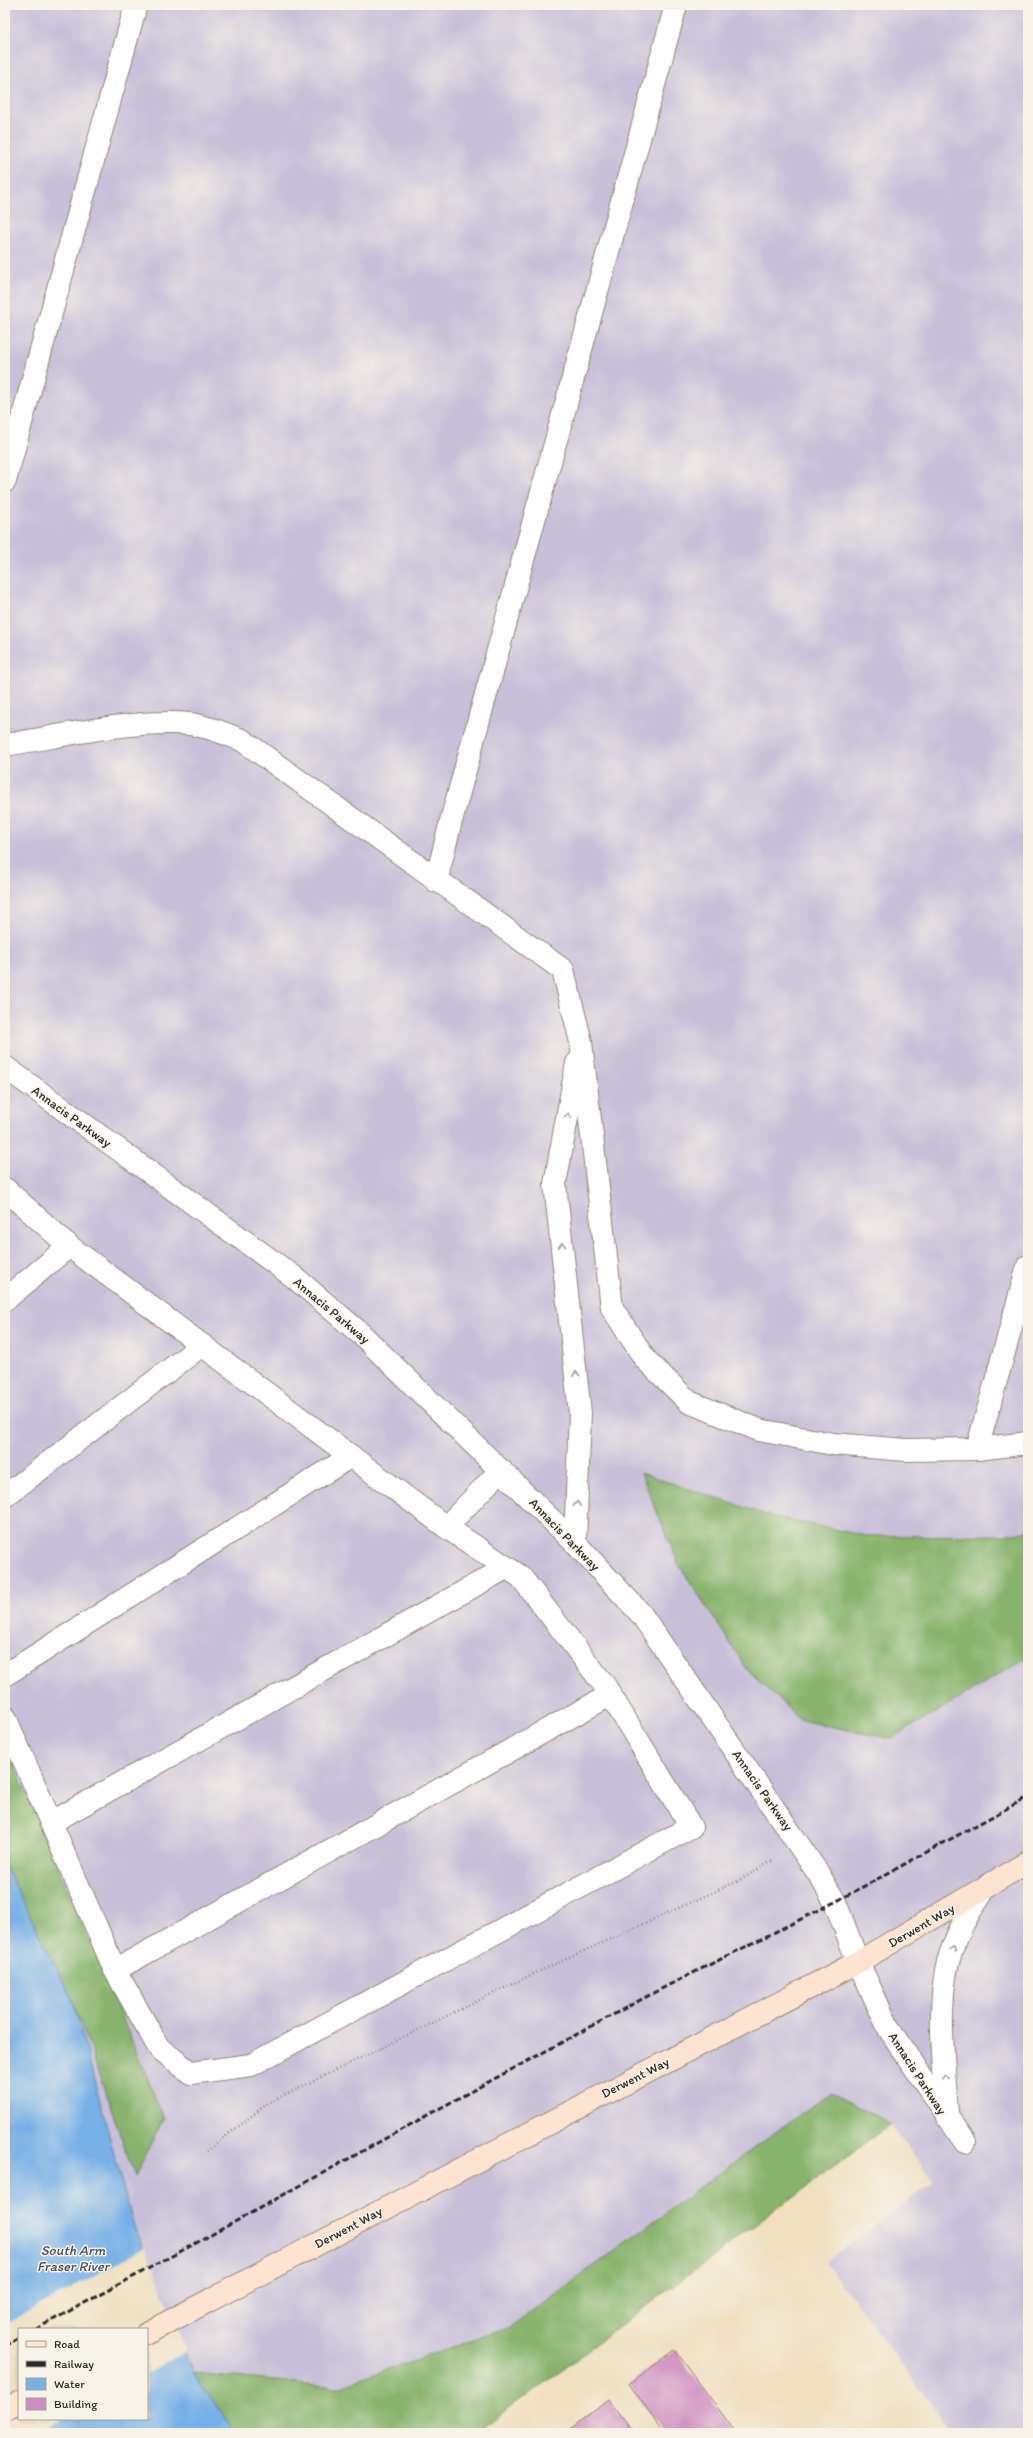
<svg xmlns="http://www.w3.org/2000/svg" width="1033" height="2438" viewBox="0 0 1033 2438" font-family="Itim,sans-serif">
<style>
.industrial{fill:#c8bfd8}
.forest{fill:#87b36c;stroke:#596f4c}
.water{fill:#77b0e7;stroke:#516e89;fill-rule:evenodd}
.pier{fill:#f0e0c0}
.building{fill:#cf8dbf}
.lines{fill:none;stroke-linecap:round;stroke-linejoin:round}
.service-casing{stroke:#8e8676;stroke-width:24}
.minor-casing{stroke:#8e8676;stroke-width:24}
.secondary-casing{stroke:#8e8676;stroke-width:24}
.path{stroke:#8e8676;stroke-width:2.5;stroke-dasharray:1 3;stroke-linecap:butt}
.service{stroke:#fff;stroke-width:22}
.minor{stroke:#fff;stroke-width:22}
.secondary{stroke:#fde4d1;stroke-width:22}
.rail{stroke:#2b2b2b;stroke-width:3;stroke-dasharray:6 3;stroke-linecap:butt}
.oneway{stroke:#a0a0a0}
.labels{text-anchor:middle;stroke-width:3;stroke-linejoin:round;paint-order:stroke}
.street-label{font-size:13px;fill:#2b2b2b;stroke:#f7f3e8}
.water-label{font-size:14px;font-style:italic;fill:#425363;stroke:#f7f3e8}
</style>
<rect width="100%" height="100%" fill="#f7f3e8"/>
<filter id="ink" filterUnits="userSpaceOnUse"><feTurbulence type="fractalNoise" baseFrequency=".025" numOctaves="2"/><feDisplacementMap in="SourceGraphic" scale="8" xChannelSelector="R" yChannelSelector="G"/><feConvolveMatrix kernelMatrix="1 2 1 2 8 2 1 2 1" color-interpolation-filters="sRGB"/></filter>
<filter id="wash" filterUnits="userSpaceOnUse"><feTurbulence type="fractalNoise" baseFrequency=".012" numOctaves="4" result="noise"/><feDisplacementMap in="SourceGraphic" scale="16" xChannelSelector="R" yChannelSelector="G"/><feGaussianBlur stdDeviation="0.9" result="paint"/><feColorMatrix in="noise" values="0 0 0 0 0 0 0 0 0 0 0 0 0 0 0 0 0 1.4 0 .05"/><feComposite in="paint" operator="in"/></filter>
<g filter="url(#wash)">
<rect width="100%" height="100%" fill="#f0e0c0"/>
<path class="industrial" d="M5,5h1023v2428h-76l-126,-171 108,-80 -44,-58 -413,309h-242l-42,-60 -60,-149 -60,-223 -68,-135z"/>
<g class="forest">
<path d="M641,1473l129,43 96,20 138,-1 24,-5v127l-137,82 -91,-19 -53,-51 -68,-104z"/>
<path d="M5,1743l159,374 -29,60 -62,-176 -68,-135z"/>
<path d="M830,2092l60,32 -413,309h-242l-42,-60 144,14 173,-60z"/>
</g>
<path class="water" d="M5,1866l68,135 60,223 60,149 42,60h-230zM19,2329h128v90h-128z"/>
<path class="pier" d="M145,2248l42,103 -40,22v-44h-128v90h43l-25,14h-32v-109z"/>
<g id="blocks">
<g class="building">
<path d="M675,2350l61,83h-71l-36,-49z"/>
<path d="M609,2400l24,33h-69z"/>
</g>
</g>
</g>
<g filter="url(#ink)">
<use href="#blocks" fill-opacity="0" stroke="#8e8676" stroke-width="1"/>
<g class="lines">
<g class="service-casing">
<g id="service">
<path d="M5,745c57,-9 129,-26 185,-21 18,2 35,10 52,16l321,230 18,72 31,266 33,51 44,43 70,28 74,14 73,6 71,-1 51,-6"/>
<path d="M436,881l15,-60 225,-816"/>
<path d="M5,1189l64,57 377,281"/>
<path d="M5,1300l64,-54"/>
<path d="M5,1496l197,-151"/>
<path d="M575,1543l5,-130 -25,-229 22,-121"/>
<path d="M5,1675l346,-219"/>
<path d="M5,1717l110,253 44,78 32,25 60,-8 440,-238 -86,-141 -84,-109 -75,-50 55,-57"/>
<path d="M52,1822l454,-254"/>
<path d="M115,1970l495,-275"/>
</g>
</g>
<g class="minor-casing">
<g id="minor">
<path d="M5,481l131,-476"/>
<path d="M5,1067l289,210 67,57 214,209 66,71 177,259 17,29 23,60 31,67 76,113"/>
<path d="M977,1449l51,-183"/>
<path d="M947,2117c-2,-48 -11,-108 1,-155 7,-27 21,-50 36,-73"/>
</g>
</g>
<g class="secondary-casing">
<g id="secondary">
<path d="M147,2333l711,-371 170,-100"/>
<path d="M5,2410l14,-8"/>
</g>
</g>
<path class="path" d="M207,2151l61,-48 263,-128 207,-94 34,-20"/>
<use href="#service" class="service"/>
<use href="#minor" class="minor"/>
<use href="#secondary" class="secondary"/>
<g class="rail">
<path d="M36,2329l175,-94 233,-129 213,-115 178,-89 193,-105"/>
<path d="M5,2346l14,-8"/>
</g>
</g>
<defs><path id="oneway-chevron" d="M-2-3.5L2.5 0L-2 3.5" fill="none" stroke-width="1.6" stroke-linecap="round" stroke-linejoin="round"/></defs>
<g class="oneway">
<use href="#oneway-chevron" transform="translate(568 1116) rotate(-80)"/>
<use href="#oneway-chevron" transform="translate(562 1245) rotate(-96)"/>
<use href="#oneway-chevron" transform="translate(576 1374) rotate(-96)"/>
<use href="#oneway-chevron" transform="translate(577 1504) rotate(-88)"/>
<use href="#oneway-chevron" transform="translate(953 1949) rotate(-70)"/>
<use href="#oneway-chevron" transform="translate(945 2078) rotate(-92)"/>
</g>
</g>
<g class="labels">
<g class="street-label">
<text transform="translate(72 1116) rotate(36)" y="5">Annacis Parkway</text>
<text transform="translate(332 1310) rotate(40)" y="5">Annacis Parkway</text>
<text transform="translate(565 1534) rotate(46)" y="5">Annacis Parkway</text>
<text transform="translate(763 1790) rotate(55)" y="5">Annacis Parkway</text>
<text transform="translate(921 1925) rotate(-30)" y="5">Derwent Way</text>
<text transform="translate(918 2073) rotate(57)" y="5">Annacis Parkway</text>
<text transform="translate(635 2077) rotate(-27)" y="5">Derwent Way</text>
<text transform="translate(348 2227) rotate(-28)" y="5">Derwent Way</text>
</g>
<g class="water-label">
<text x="73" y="2255">South Arm<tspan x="73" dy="16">Fraser River</tspan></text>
</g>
</g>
<rect width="1033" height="2438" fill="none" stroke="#f7f3e8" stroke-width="20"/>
<rect x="18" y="2328" width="130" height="92" fill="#f7f3e8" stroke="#a5a39c"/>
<rect x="26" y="2341" width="20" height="6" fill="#fde4d1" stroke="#a5a39c"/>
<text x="54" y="2348" font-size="12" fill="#2b2b2b">Road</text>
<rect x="26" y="2361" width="20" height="6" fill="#2b2b2b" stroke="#a5a39c"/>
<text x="54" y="2368" font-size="12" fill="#2b2b2b">Railway</text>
<rect x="26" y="2378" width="20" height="12" fill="#77b0e7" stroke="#a5a39c"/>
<text x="54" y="2388" font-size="12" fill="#2b2b2b">Water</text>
<rect x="26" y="2398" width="20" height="12" fill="#cf8dbf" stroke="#a5a39c"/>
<text x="54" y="2408" font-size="12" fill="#2b2b2b">Building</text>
</svg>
